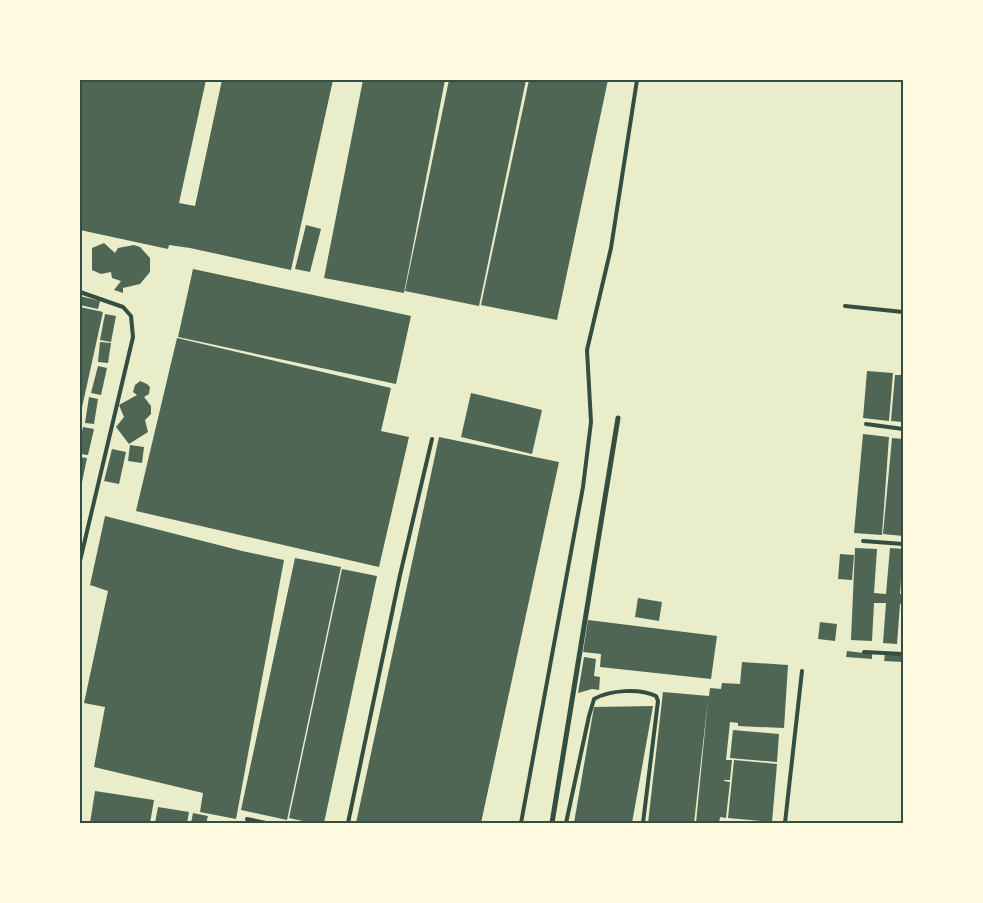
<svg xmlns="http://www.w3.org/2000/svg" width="983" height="903" viewBox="0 0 983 903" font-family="'Space Grotesk',sans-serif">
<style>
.building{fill:#4f6655}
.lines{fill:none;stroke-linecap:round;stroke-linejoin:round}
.service{stroke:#344e41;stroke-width:4}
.minor{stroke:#344e41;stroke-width:5}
.neatline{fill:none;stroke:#344e41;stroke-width:2}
</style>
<rect width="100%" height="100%" fill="#e9edc9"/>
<g class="building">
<path d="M80,80h126l-27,123 16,3 27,-126h111l-42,190 -101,-22 -21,-3 -1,4 -88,-19z"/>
<path d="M363,80h82l-41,213 -80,-15z"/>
<path d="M449,80h77l-47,226 -74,-15z"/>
<path d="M529,80h79l-51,240 -76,-15z"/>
<path d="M306,225l15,4 -11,43 -15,-3z"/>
<path d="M104,243l11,10 3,-5 16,-3 6,2 10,11v14l-10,12 -17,4v5l-9,-3 7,-9 -9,-3 -1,-6 -10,2 -9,-4v-22z"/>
<path d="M193,269l218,47 -15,68 -218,-47z"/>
<path d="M80,296l20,5 -2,8 -18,-4z"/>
<path d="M80,307l23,5 -22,100h-1z"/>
<path d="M105,314l11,2 -5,26 -11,-2z"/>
<path d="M177,338l214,50 -10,43 28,6 -30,130 -243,-56z"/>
<path d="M100,342l11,1 -3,20 -10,-1z"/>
<path d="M98,366l9,2 -6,27 -10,-2z"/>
<path d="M867,371l26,2 -4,48 -26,-3z"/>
<path d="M895,375h8v47l-12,-1z"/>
<path d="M140,381l7,3 3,3 -1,7 -5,3 7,9v8l-6,6 3,12 -19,12 -13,-17 8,-10 -5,-12 18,-10 -4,-3 2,-7z"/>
<path d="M471,393l71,17 -10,44 -71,-17z"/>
<path d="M89,397l9,2 -4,25 -9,-1z"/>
<path d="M83,427l11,2 -6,26 -8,-1v-13z"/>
<path d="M863,434l26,3 -7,98 -28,-2z"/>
<path d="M439,437l120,25 -78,361h-125z"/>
<path d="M892,438l11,1v97l-20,-2z"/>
<path d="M130,445l14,2 -2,16 -14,-2z"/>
<path d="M112,449l14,3 -7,32 -15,-3z"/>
<path d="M80,457l7,1 -6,29h-1z"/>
<path d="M105,516l137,35 42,9 -48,259 -36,-7 3,-19 -109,-26 11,-60 -21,-4 24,-112 -18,-6z"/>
<path d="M855,548l22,1 -3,44 12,1 4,-46 13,1 -3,45h3v10h-3l-3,40 -14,-1 3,-40h-12l-2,38 -21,-1z"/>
<path d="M840,554l14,1 -2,25 -14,-1z"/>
<path d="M295,558l46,9 -54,253 -46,-10z"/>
<path d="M342,569l35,7 -53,247h-12l-23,-5z"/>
<path d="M638,598l24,4 -3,19 -24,-4z"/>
<path d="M588,620l129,16 -6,43 -111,-12 1,-13 -18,-2z"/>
<path d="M820,622l17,2 -2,17 -17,-2z"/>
<path d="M847,651l25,3v5l-26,-2z"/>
<path d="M885,654l18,1v7l-19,-1z"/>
<path d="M584,657l12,2 -2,17 6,1 -1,13 -7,-1 -14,4z"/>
<path d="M742,662l46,3 -4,63 -46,-2v-3l-8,-1 -4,38h6l-2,20h-6v1l6,1 -4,36 -6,-1 -1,6h-23l12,-124 -14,124h-46l15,-131 46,4 1,-8 11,1 1,-6 18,1z"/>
<path d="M653,706l-21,117h-58l20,-116z"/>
<path d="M733,730l46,4 -2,28 -47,-4z"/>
<path d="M734,760l43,4 -5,58 -44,-4z"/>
<path d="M95,791l59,9 -4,23h-60z"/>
<path d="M158,807l31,5 -2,11h-32z"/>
<path d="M193,813l15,3 -2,7h-15z"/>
</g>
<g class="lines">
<g class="service">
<path d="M80,292l43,15 8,9 2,21 -53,224"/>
<path d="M845,306l58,6"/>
<path d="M866,424l37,5"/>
<path d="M863,541l40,3"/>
<path d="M864,652l39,2"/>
<path d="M247,819l19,4"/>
<path d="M348,823l52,-248 32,-136"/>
<path d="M521,823l62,-336 8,-65 -4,-72 24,-102 26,-168"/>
<path d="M566,823l23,-107 5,-17c16,-9 45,-11 62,-3l2,5 -15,122"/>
<path d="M785,823l17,-152"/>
</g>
<path class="minor" d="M552,823l66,-405"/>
</g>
<rect width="983" height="903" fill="none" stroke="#fefae0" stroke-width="162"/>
<rect x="81" y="81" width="821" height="741" class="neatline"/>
</svg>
